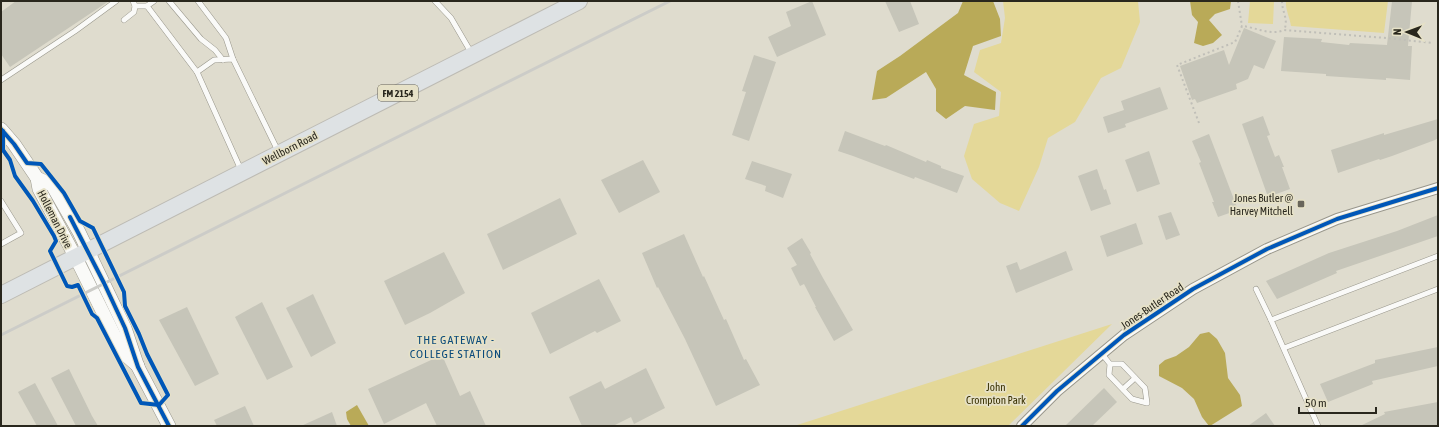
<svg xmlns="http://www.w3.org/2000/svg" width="1439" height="427" viewBox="0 0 1439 427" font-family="'Asap Condensed',sans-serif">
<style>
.green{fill:#e4d898}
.water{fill:#b9aa58}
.building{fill:#c6c5b9}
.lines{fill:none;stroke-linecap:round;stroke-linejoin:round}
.service-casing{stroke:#98968b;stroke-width:6}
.minor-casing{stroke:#98968b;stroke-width:12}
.tertiary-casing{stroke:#98968b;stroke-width:14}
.primary-casing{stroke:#bdbbb4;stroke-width:18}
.path{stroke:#c0bfb8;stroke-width:2;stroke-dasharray:2 3;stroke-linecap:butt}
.service{stroke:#fafaf8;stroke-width:5}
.minor{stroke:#fafaf8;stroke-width:10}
.tertiary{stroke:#fafaf8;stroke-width:13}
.primary{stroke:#dee2e4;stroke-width:16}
.rail{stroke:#ccccc8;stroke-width:3}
.cycleway-casing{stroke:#e6e1c7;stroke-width:6}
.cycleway{stroke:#0057b8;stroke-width:4}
.poi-dot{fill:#69665b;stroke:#e6e1c7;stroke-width:1.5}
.labels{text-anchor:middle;stroke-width:3.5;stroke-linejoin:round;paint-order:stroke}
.shield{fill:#e6e1c7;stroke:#625f50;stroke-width:1}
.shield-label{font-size:10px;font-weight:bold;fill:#29271d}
.street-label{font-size:11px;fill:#29271d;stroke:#e6e1c7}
.poi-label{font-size:11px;fill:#29271d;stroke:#e6e1c7;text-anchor:end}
.park-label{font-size:11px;fill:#383001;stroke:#e6e1c7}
.neighbourhood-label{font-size:12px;letter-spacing:1px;fill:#0b4b7b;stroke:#e6e1c7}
</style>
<rect width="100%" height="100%" fill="#dfdcce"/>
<g class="green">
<path d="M1003,1h135l2,21 -19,46 -20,10 -26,44 -27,16 -9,29 -20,44 -19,-8 -28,-24 -8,-23 10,-32 25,-8 2,-24 -27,-20 6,-22 21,-7 4,-25z"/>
<path d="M1250,1h24l-1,23 -25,-1z"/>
<path d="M1286,1h102l-4,32 -93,-7c-1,-8 -6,-17 -5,-25z"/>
<path d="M1112,324l-104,102h-214z"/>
</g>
<g class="water">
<path d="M963,1h30l7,18 1,17 -28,10 -9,29 32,17 -1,18 -30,-4 -19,13 -10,-8v-22l-10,-17 -40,26 -14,2 5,-29 23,-15 58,-43z"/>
<path d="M1190,1h41l-1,8 -15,5 -6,6 13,15 -9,8 -10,3 -9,-3 4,-21 -6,-7z"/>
<path d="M1209,332l8,7 8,14 3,25 12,17 2,11 -32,20h-1l-7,-9 -8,-18 -12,-11 -23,-12v-11l6,-5 11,-4 13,-9 11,-13z"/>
<path d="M357,405l12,21h-18l-4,-7 -1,-7z"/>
</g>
<g class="building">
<path d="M16,1h93l-99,66 -9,-13v-42z"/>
<path d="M812,1l14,34 -49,22 -9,-20 23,-11 -5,-14z"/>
<path d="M885,1h25l9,23 -20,8z"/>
<path d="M1392,1h20l-4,45h4l-2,34 -24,-2v2l-60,-4v-2l-45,-3 3,-34 38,2 -1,3 28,3 1,-2 37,2z"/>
<path d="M1244,28l32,13 -12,28 -10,-4 -6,14 -12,5 1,5 -40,14 -2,-4 -3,1 -12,-34 44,-16 5,15z"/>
<path d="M754,55l22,7 -27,79 -17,-6 14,-43 -4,-1z"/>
<path d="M1160,87l8,22 -43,15 1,3 -18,6 -5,-16 21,-7 -3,-9z"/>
<path d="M1263,116l7,19 -3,1 8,21 4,-2 5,12h-2l8,22 -22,8 -26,-73z"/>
<path d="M1438,119v19l-3,2 -43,16 -12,4 -1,-1 -41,14 -7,-23 53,-17v2z"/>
<path d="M845,131l40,15 1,-1 40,17 1,-2 14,6v2l23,8 -7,17 -42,-16 -1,2 -61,-23 -15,-5z"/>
<path d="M1209,134l29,76 -20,7 -6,-15h2l-15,-39 2,-1 -9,-21z"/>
<path d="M1149,151l11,33 -23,8 -12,-32z"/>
<path d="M643,160l17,32 -41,21 -18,-33z"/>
<path d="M752,161l40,13 -9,24 -18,-7 1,-5 -21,-7z"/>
<path d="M1097,169l7,21 2,-1 5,15 -20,7 -13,-35z"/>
<path d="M560,198l17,36 -74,36 -16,-36z"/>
<path d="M1171,212l9,23 -14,5 -8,-24z"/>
<path d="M1438,215v21l-102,35 1,2 -60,26 -11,-18 63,-28 68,-22z"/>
<path d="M1136,223l7,21 -36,13 -7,-21z"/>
<path d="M684,234l19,43 1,-1 20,44 2,-1 18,41 2,-1 14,26 -44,21 -31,-67 -27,-52 -1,1 -15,-35z"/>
<path d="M802,238l9,15 -1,1 13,24 30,52 -19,11 -19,-34h1l-12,-23 -4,2 -9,-18 6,-3 -10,-17z"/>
<path d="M1066,251l7,19 -57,23 -10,-27 11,-4 3,8z"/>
<path d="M444,252l21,41 -35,20 -25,12 -21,-44z"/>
<path d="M599,279l22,42 -24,12 -2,-2 -45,23 -19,-41z"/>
<path d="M313,294l23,49 -25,14 -25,-49z"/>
<path d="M262,302l31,65 -26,13 -32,-63z"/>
<path d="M187,307l32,67 -24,12 -36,-66z"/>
<path d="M1438,347v19l-66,15 1,3 -45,18 -8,-18 55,-21v-3z"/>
<path d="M442,355l18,41 10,-5 16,35h-49l-11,-23 -42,21 -16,-35z"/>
<path d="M646,368l19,40 -31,16 -3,-7 -18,9h-31l-13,-29 32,-16 4,8z"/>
<path d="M69,369l23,47 6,10h-22l-25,-48z"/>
<path d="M35,383l23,43h-21l-19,-34z"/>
<path d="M1104,388l13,14 -25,24h-27z"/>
<path d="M1438,402v24h-78l25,-12 -1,-2z"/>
<path d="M245,406l9,20h-37l-3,-6z"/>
<path d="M332,412l5,14h-36z"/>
<path d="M1266,413l9,13h-27z"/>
</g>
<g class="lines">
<g class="service-casing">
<g id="service">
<path d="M154,1l-7,5 50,66"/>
<path d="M169,1l32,38 14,11 8,10"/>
<path d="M198,1l28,37 7,21"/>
<path d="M435,1l16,17 21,36"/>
<path d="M135,6h12"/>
<path d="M124,20l10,-8 1,-6 -2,-5"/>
<path d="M1,80l74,-49 41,-30"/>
<path d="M241,170l-44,-98 17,-12 19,-1 45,92"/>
<path d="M1,201l20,32 -20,11"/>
<path d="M1256,289l15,31"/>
<path d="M1284,348l154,-59"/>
<path d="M1102,354l8,10 -1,11 23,24 15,4 -2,-15 -23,-24h-12"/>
<path d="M1123,389l12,-11"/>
<path d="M1318,426l-47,-106 167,-64"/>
</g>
</g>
<g class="minor-casing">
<path id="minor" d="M1022,426l35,-35 67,-56 69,-46 74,-40 70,-30 101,-31"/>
</g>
<g class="tertiary-casing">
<g id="tertiary">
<path d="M1,129l13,15 23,34 2,11 37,69 47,95 15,13"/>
<path d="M37,178l15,7 27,47 46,96 13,39 31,59"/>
</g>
</g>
<g class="primary-casing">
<path id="primary" d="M1,295l578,-294"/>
</g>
<g class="path">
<path d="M1238,1l4,25"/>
<path d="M1282,1c0,11 7,19 2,29"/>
<path d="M1199,123l-22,-58 58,-23 7,-16c13,1 28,10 42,4l102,8 47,5"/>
</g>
<use href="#service" class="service"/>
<use href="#minor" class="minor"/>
<use href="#tertiary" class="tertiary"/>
<use href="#primary" class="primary"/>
<path class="rail" d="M1,335l669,-334"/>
<g class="cycleway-casing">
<g id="cycleway">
<path d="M1,129l13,15 13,19 14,1 23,29 16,28 13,7 31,64 1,14 14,28 8,20 21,41 -9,10"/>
<path d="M3,131v19l7,10 5,16 18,25 21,35 2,5 -6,10 17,35 5,1 6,-2 14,29 5,4 44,85 18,2"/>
<path d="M70,217l34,66 21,45 13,39 31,59"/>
<path d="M1022,426l35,-35 67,-56 69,-46 74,-40 70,-30 101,-31"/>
</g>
</g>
<use href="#cycleway" class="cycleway"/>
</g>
<rect class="poi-dot" x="1297" y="200" width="8" height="8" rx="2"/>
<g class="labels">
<rect class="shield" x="378" y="85" width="40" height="16" rx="3"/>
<g class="shield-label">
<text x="398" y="97">FM 2154</text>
</g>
<g class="street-label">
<text transform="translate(290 148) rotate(-27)" y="4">Wellborn Road</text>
<text transform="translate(55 219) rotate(63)" y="4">Holleman Drive</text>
<text transform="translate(1152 306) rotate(-34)" y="4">Jones-Butler Road</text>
</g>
<g class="poi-label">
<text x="1293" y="202">Jones Butler @<tspan x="1293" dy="13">Harvey Mitchell</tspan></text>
</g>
<g class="park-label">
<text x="996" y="391">John<tspan x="996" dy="13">Crompton Park</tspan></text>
</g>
<g class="neighbourhood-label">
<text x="456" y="344">THE GATEWAY -<tspan x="456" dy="14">COLLEGE STATION</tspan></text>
</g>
</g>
<rect width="1439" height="427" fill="none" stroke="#29271d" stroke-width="4"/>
<g transform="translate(1407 32) rotate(271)" stroke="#e6e1c7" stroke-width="3" paint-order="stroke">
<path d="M0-3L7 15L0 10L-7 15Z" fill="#29271d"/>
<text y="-6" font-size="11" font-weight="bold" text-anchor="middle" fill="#29271d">N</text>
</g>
<path d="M1299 407v6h77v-6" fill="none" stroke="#29271d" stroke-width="2"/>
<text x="1305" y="407" font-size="12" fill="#29271d" stroke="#e6e1c7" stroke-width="3" paint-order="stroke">50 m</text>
</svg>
